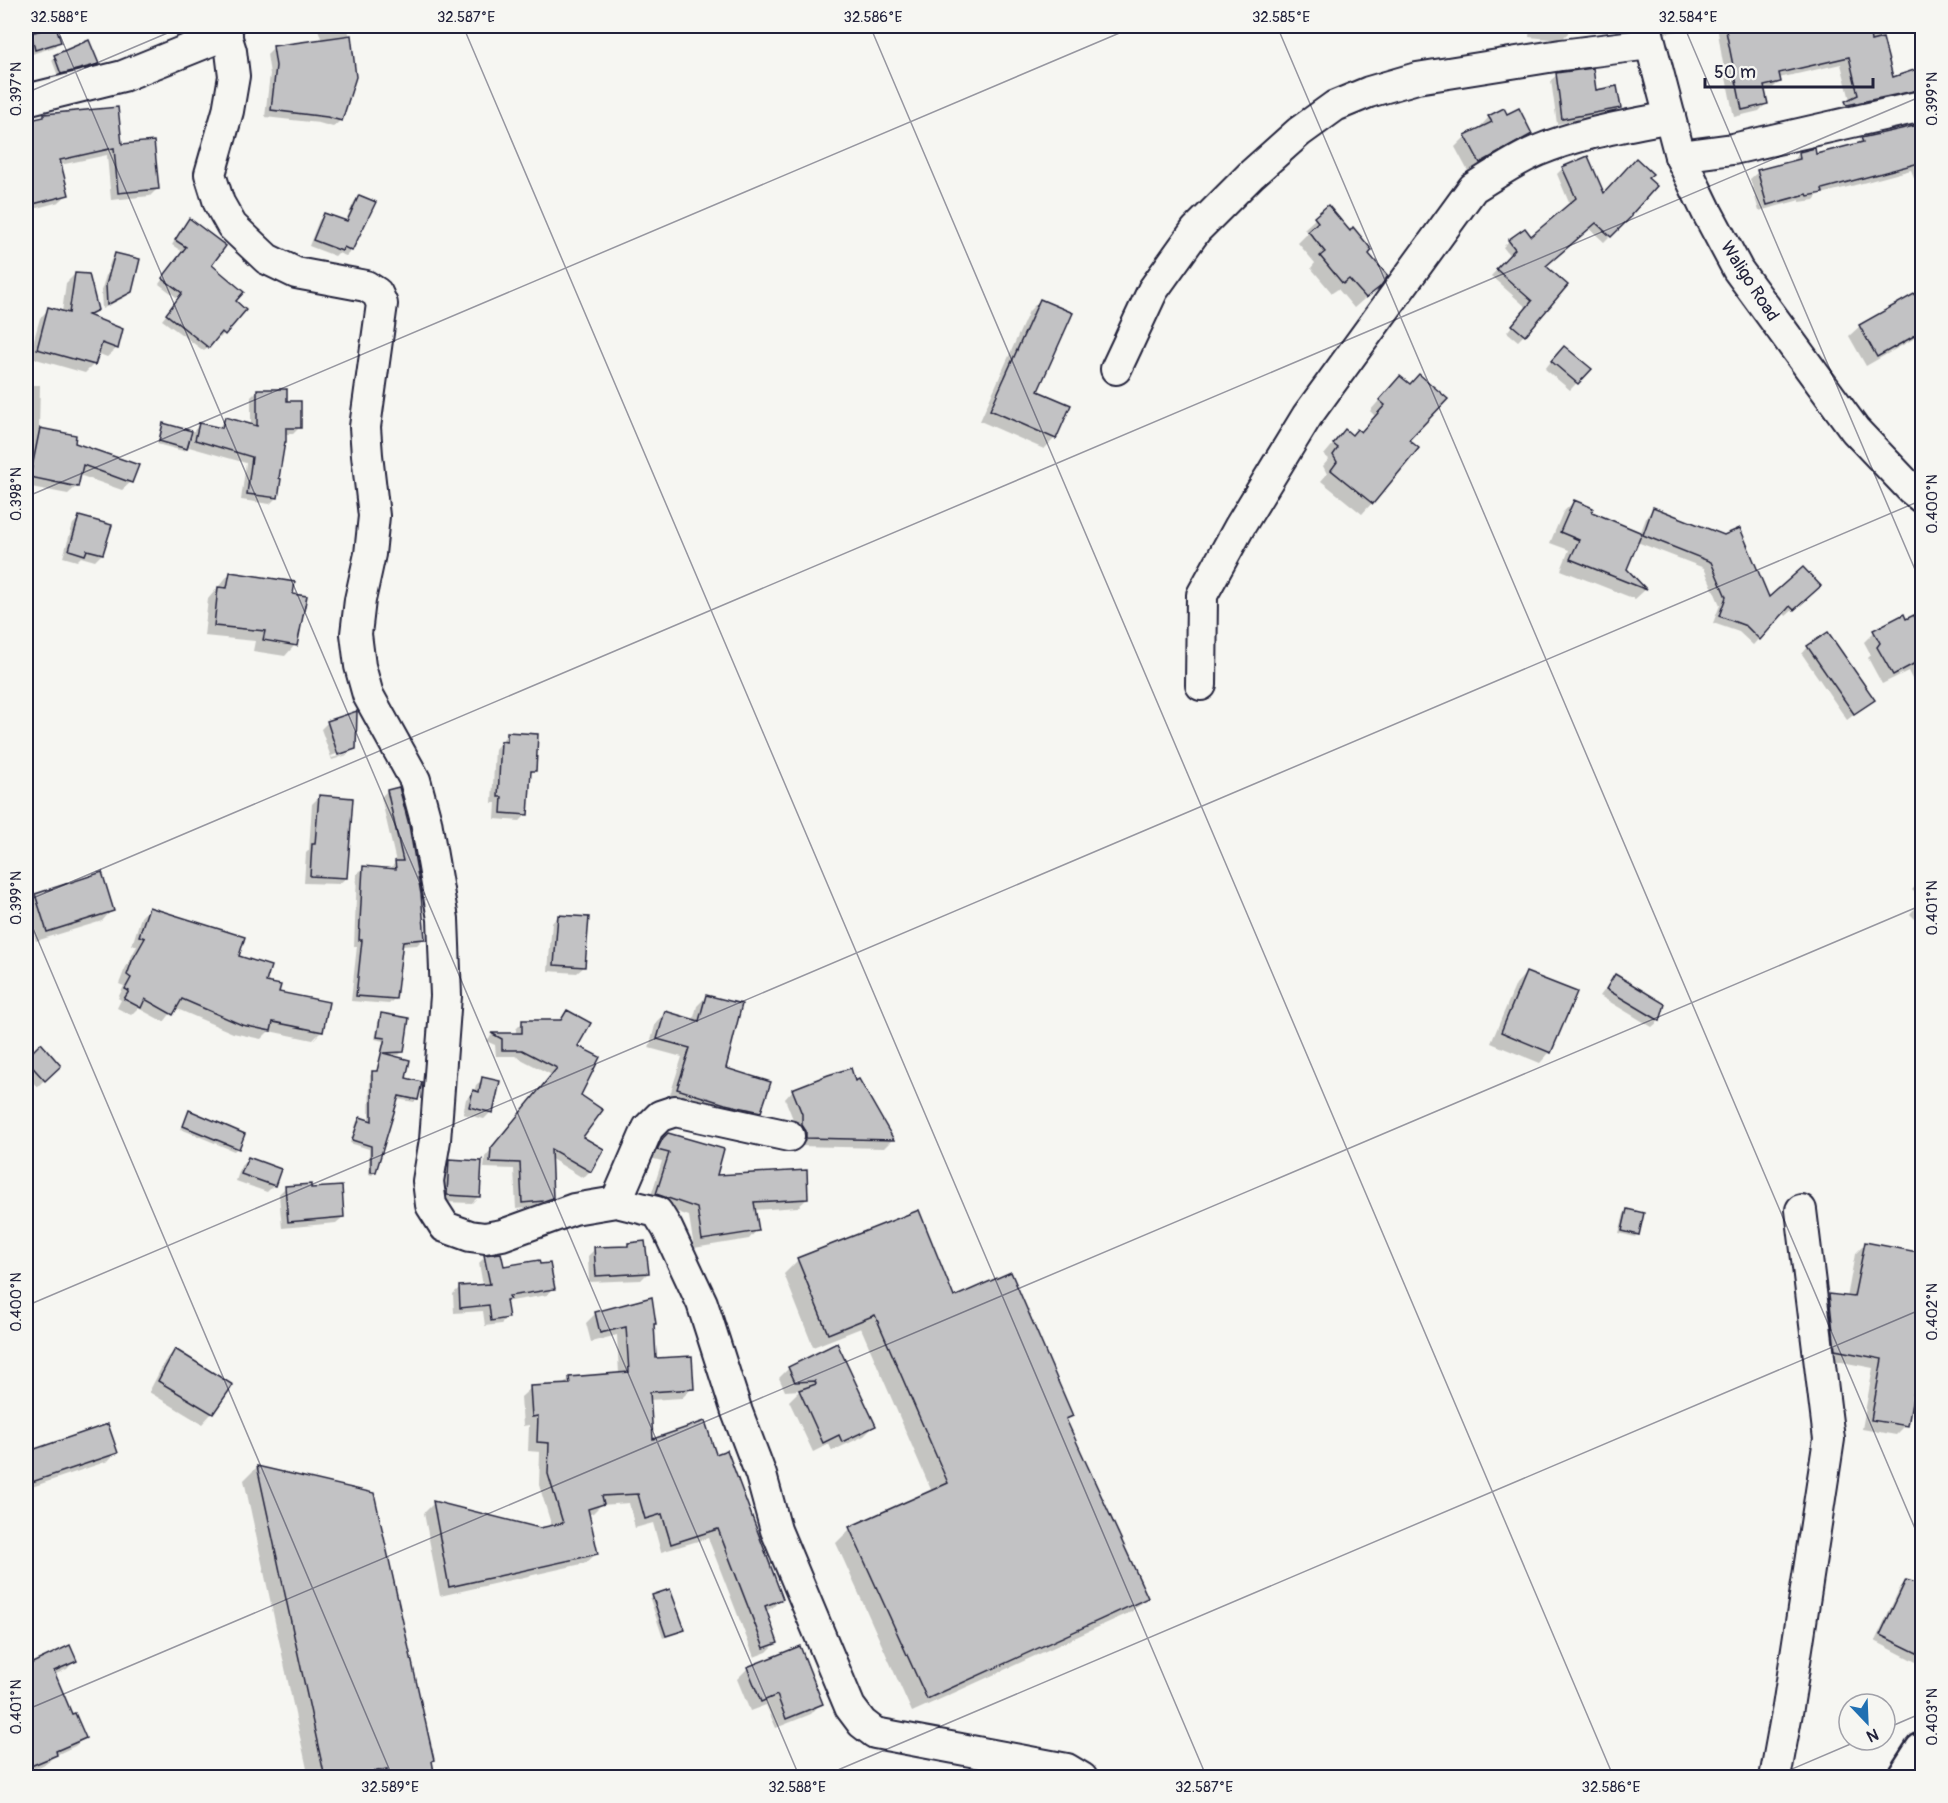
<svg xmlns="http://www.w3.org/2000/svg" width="1948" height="1803" viewBox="0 0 1948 1803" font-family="Pangolin,sans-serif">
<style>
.shadow{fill:#0003;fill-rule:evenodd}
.building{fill:#c2c2c4;stroke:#22223b;stroke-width:1.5}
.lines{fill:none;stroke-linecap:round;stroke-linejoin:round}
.minor-casing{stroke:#22223b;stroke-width:34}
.major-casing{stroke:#22223b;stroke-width:38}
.minor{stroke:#f6f6f2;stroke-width:30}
.major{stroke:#f6f6f2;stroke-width:33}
.ticks{fill:none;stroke:#22223b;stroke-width:1.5;stroke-opacity:0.45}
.labels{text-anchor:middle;stroke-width:6;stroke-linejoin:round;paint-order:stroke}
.street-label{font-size:18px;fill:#22223b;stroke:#f6f6f2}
.neatline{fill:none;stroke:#22223b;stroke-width:2}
.ticks-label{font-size:15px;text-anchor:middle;fill:#22223b}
</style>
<rect width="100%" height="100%" fill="#f6f6f2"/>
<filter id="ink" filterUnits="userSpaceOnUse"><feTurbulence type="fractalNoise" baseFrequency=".0167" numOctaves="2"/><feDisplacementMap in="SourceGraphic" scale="12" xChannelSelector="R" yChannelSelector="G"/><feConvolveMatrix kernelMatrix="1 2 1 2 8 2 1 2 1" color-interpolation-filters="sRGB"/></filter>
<g filter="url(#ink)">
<g class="shadow">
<path d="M317,26h31l6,51 -14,44 -7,6 -14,-4 -54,-6 5,-43 -3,-20 7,-7 48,-6z"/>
<path d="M1530,26h39l-1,7 -7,7 -32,-3z"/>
<path d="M1660,26h46l-44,8z"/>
<path d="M1717,26h162l13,53 30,-11v30l-84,12 12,-10 -9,-36 -62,14v4l-7,7 -8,2 3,12 -8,8 -25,6 -12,-59z"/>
<path d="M55,28l4,13 -5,6 -28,9v-20z"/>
<path d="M55,57l43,7 -3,3 -37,9 -6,-16z"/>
<path d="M1557,75l37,17 26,15 -6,6 -57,11 -6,-44z"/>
<path d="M44,116l76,30 37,43 -7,7 -39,4 -4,-45 -47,10 7,30 -8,7 -33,9v-88l15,-3z"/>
<path d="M1506,116l24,18 -10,11 -51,28 -14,-26 11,-11 14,-7 -1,-1 10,-11z"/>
<path d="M1922,125v72l-11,-27 -93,25 -4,5 -14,2v-2l-41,11 -9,-32 8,-7 34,-10 7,-9 16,3 41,-11 6,-6z"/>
<path d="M1563,168l40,28 43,-17 -16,37 -26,26 -15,-14 -45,38 -20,69 -6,6 -11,-9 20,-24 -36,-32 19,-20 -7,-9 6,-6 22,-3 39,-33 -13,-31z"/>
<path d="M359,196l15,6 -23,49 -5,5 -8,-3 -3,3 -26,-10 10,-26 6,-5 20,7 9,-20z"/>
<path d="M1328,207l39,47 12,32 -25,22 -16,-19 -6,4 -21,-25 4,-5 -17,-20 10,-10 -4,-4z"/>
<path d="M185,224l49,77 -10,32 -4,5 -3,-2 -13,15 -42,-31 17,-21 -20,-15 24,-32 -11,-7z"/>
<path d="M116,254l15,37 -6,6 -23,12 -1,-18 10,-31z"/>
<path d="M75,274l21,36 -8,7 33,13 -5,19 -9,8 -10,-4 -3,11 -9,9 -56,-16 11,-39 9,-9 13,3 4,-29z"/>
<path d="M1922,290v44l-56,32 -17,-30 11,-10z"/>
<path d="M1040,300l-4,92 19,46 -11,11 -64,-28 49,-110z"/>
<path d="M1557,354l33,15 -20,21 -25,-21z"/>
<path d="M26,385h14l-1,44 35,7 -1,8 58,38 -9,8 -43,-15 -2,11 -9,8 -42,-8z"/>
<path d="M1390,388l17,52 -35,63 -10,11 -41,-33 6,-7 -4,-8 6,-7 -5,-4 11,-13 26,-9 14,-17 -5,-5z"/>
<path d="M257,391l29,12 14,24 -7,7h-8l-8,63 -7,7 -29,-4 5,-37 -57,-16 3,-12h-3l-3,13 -3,3 -26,-7 4,-16 3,-3 28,8 7,-8 19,4 7,-11 26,8v-29z"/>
<path d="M1574,502l16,11 50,21 7,-18 7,-7 70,27 44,64 44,-7 -26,23 -3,-4 -30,33 -14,-13 -26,-9 7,-18 -16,-37 -67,-26 -12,28 20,20 -10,9 -74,-29 8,-20 -19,-7 13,-31z"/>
<path d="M80,517l22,37 -7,7 -14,-4 -4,4 -14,-4 10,-33z"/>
<path d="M230,573l61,23 4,49 -10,11 -32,-5 2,-10 -51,-5 4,-37z"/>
<path d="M1906,621l16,7v50l-8,5 -6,-12 -26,13 -14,-26 3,-3 -7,-13 10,-10z"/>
<path d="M1808,647l65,53 -26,20 -45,-66z"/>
<path d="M328,722l26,26 -7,7 -15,5 -11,-31zM350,749v4l-18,5 -1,-2z"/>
<path d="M508,733l26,37 -5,5 -2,39 -7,7 -25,-2 1,-16h-4l3,-54z"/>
<path d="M387,791l36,148 -6,6 -16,1 -6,52 -6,6 -38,-3 6,-55h-3l3,-72 6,-6 27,1 6,-7 -15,-65z"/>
<path d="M319,797l27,81 -7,6 -35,-1 2,-30 3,-3 3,-46z"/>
<path d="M1922,879v20l-10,-9z"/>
<path d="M36,895l76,15 -10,11 -66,20 -10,-34z"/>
<path d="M1922,900v26l-12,-12z"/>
<path d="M149,909l88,48 27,26 57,49 -8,8 -44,-9 -8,8 -28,-6 -58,-25 -11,14 -26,-14 -7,7 -14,-7 4,-8 -3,-2 6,-12 -5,-2 5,-13 13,-25 -5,-1 9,-28z"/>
<path d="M558,916l26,51 -7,6 -29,-2 4,-48z"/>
<path d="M1526,973l24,79 -10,11 -49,-20 25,-59z"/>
<path d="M1615,976l49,29 -5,16 -7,6 -52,-31z"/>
<path d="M706,997l18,72 36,43 -9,9 -82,-23 13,-41 -33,-9 7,-26 9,-9 28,8 4,-15z"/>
<path d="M567,1011l9,35 5,92 9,33 -7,7 -33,-20 2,40 -7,6 -8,3 -21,2 -2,-40 -30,-1 1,-11 67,-82 -37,-19h-19l-1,-11 -9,-4 6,-6 24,-1v-5l7,-7 36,-1z"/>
<path d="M382,1014l20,38 -3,3h-9l27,44 -3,3 -17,-3 -22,73 -3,3 -3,-1v-25l-19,-6 7,-22 3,-2 9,3 1,-47 6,-3 7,-31 -8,-2 4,-22z"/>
<path d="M41,1045l18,21 -22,21 -11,-13v-14z"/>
<path d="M483,1079l8,33 -7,7 -21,-5 3,-15 8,-7 2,-7z"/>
<path d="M859,1081l33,59 -8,8 -86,-2 -3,-22 -10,-25 8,-9 61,-6z"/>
<path d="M190,1112l47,36 -3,3 -53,-22z"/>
<path d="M668,1134l47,43 92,22 -9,8 -44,3 3,20 -8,9 -55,9 -5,-32 -40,-14 13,-41 -12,-3 4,-10z"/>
<path d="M248,1159l26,26 -7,7 -31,-11 5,-15z"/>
<path d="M450,1161l28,36 -6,6 -31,-1 2,-34z"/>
<path d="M286,1187l24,3 33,27 -7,6 -54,5 -3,-34z"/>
<path d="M1627,1211l11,23 -3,3 -16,-4 5,-19z"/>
<path d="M1865,1244l57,11v89h-2l-14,81 -10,10 -34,-6 11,-61 -47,-9 -6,-54 9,-9 18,2 8,-44z"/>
<path d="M628,1245l20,28 -7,7 -52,2 -1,-26 7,-7 31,-2z"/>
<path d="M485,1257l17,11 51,21 -6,6 -42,7 2,16 -6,6 -16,2 -2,-15 -29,2 -1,-19 7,-7 23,-1 -4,-23z"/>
<path d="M798,1260l155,39 118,116 -6,6 81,177 -15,14 -219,100 -76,-169 14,-14 82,-37 -71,-164 -48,19 -29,-73z"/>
<path d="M595,1314l57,12 3,34 37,28 -10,10 -33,2 3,41 63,15 67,142 -10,10 -7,3 12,31 -10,10 -13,5 -46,-119 -47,14 -8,-29 -18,5 -6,-25 -28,2 -8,8 -5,2 8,39 -10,9 -146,33 -16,-83 10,-10 106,26 12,-2 -13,-42 1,-33 -12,-1 1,-26 -6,1 -2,-29 10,-9 31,-2 8,-8 49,-4 -2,-39 -26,7 -5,-19z"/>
<path d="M837,1345l37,81 -10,10 -32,15 -3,-7 -16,8 -24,-51 11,-11 -15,1 -6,-13 10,-10z"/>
<path d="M175,1350l37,63 -10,11 -53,-32 16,-31z"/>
<path d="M107,1426l9,26 -8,9 -82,28v-36z"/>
<path d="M257,1467l116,28 60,283h-124l-65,-298z"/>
<path d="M1906,1581l16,5v70l-6,6 -41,-21 25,-53z"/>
<path d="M653,1596l31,33 -3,3 -18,6 -13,-39z"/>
<path d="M69,1647l6,13 -8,9 -13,6 17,41 13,22 -9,8 -21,10 -7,7 -21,10v-105z"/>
<path d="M799,1648l22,55 -10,11 -35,14 -10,-23 -16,6 -13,-32 10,-10z"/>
<path d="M1865,1698l7,6h-12z"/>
</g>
<g class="building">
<path d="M56,26l5,16 -26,8 -4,-17z"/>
<path d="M1725,26h144l2,15 12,-3 10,39 30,-10v22l-76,16 -2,-4 13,-6 -9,-38 -70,16 2,9 -17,4 4,18 -26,6z"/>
<path d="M351,35l5,42 -14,44 -15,-4 -56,-7 5,-44 -3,-20z"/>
<path d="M89,40l10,24 -38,10 -7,-19z"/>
<path d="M1593,68l3,22 21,-4 4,22 -59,11 -6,-46z"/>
<path d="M118,107l4,37 32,-3 5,48 -41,4 -4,-45 -54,12 9,35 -40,10 -3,-13v-71l18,-4v-3z"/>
<path d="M1504,108l3,6 12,-6 13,26 -52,29 -15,-28 27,-13 -4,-6z"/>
<path d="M1923,124v38l-101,27 1,4 -15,3 -1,-2 -40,11 -10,-35 43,-11 -1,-7 16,-4 1,6 47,-12 -2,-4z"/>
<path d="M1588,156l16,37 32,-35 17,16 -5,4 9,8 -26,29 1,1 -21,21 -15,-14 -50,43 22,19 -43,51 -13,-11 20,-24 -36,-32 19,-20 -7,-9 17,-12 6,8 45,-38 -14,-31z"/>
<path d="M359,195l17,7 -24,49 -8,-4 -2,4 -29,-11 11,-27 23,8z"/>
<path d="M1328,205l22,26 3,-4 19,23 -3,4 19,22 -8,11 -14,11 -17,-19 -6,5 -23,-28 5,-4 -17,-21 10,-9 -4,-5z"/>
<path d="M189,218l37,28 -14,19 32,27 -8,9 10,9 -21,25 -3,-3 -13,16 -43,-34 16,-21 -20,-15 24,-31 -11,-7z"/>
<path d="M115,253l25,6 -8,33 -25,13 -1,-20z"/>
<path d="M75,273l14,1 9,36 -10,5 35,14 -5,20 -16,-6 -7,22 -58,-16 11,-42 21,6z"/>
<path d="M1923,289v42l-46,26 -18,-32z"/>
<path d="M1040,299l33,14 -35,78 33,14 -15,34 -66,-29z"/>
<path d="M1564,346l28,23 -14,15 -27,-23z"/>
<path d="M1419,374l29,25 -39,41 10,8 -46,56 -42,-34 6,-8 -4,-7 5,-7 -5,-4 12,-15 7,6 5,-6 4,3 24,-27 -6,-5 21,-24 10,8z"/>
<path d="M257,389h30v12h14v27h-15v14h-1l-6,36 2,1 -3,19 -31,-4 5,-37 -57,-17 4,-17 23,5 3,-11 32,9z"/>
<path d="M163,423l29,8 -5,18 -28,-8z"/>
<path d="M40,428l36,7 -1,8 64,22 -7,18 -49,-18 -5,22 -48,-10z"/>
<path d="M1574,500l19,8 -1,4 50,21 -15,36 20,21 -77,-31 9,-19 -19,-8z"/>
<path d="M1653,507l71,28 16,-7 29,69 34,-30 18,19 -27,24 -4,-4 -30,34 -14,-14 -27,-10 7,-19 -15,-35 -68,-27z"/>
<path d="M79,516l33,9 -9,29 -16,-4 -2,5 -16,-5z"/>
<path d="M230,572l65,10 -2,12 14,2 -10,50 -34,-6 2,-9 -51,-5 4,-39 9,1z"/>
<path d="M1904,614l2,5 8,-4 4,9 5,-1v36l-30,16 -16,-28 3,-4 -7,-13z"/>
<path d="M1828,632l47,68 -21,14 -47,-68z"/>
<path d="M357,711l-1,38 -18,6 -11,-34z"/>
<path d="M507,732l31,2 -2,37h-5l-3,44 -27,-2 1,-16h-4l3,-56 6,1z"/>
<path d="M399,787l10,38 12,69 4,45 -22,2 -7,58 -40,-3 6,-56h-3l4,-74 33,3 -1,-8h8l-16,-71z"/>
<path d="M319,795l34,3 -6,80 -37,-2 2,-32h3z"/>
<path d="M102,872l12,39 -67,21 -12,-38z"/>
<path d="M149,907l96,30 -6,19 32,10 -5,16 15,3 -2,7 50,10 -6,30 -50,-10 -2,9 -29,-6 -60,-26 -9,16 -28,-16 -4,9 -17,-9 5,-8 -4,-2 6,-11 -4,-3 5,-14 13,-23 -6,-2z"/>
<path d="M558,915l31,2 -4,50 -31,-2z"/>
<path d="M1526,972l51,20 -26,61 -50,-21z"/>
<path d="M1615,974l50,30 -5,17 -54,-32z"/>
<path d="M706,995l36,9 -16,64 45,14 -10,30 -36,-8 -48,-15 13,-41 -33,-9 8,-28 34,10z"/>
<path d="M567,1010l24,13 -13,23 22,11 -19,38 22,15 -20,27 21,12 -13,23 -40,-23 2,49 -9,3 -22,2 -2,-40 -30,-1 1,-14 66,-80 -35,-18h-20v-11l-11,-6h31v-13h39z"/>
<path d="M381,1013l28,5 -5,34 -21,1 27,7 -4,18 16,4 -4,18 -19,-4 -23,76h-5v-26l-19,-6 8,-23 12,4v-50h5l8,-33 -8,-1z"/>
<path d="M41,1043l20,23 -16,15 -19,-21v-2z"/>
<path d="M851,1068l4,13 4,-2 35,61 -88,-2v-7l-4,-6v-11l-10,-25 36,-14z"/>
<path d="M482,1077l18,4 -7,32 -24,-6 4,-17 6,2z"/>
<path d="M189,1110l56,24 -6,15 -56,-23z"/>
<path d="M668,1133l56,16 -7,26 90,-5 1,29 -54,3 5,29 -57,9 -5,-32 -41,-14 13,-41 -12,-3 6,-12z"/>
<path d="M248,1157l33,12 -6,17 -34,-12z"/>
<path d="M449,1159l32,2 1,-1 -2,37 -33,-2z"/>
<path d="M311,1184v4l31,-2 2,31 -56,5 -3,-36z"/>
<path d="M1627,1209l17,4 -5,22 -17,-4z"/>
<path d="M919,1210l35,87 57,-25 62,144 -7,3 82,179 -221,101 -78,-172 99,-44 -73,-168 -47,19 -31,-76z"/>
<path d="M645,1241l4,32 -53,3 -2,-29 34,-1v-3z"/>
<path d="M1865,1242l58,11v86l-15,87 -37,-6 11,-61 -47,-9 -6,-56 25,3z"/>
<path d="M501,1253l3,13 35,-6 1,4 10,-1 5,26 -46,7 1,3 -4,1 3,18 -18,3 -2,-16 -29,3 -1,-22 31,-2 -6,-29z"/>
<path d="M652,1297l4,27h-2l2,34 36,-2 2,33 -44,3 3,47 52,-18 11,33 11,-4 56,149 -18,7 13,37 -14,5 -46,-119 -47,15 -9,-30 -17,5 -7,-25 -36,2 2,8 -16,5 10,45 -149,33 -16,-86 107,27 23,-5 -15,-49 1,-31 -12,-1 1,-26 -6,1 -2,-31 40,-2 -1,-7 60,-5 -3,-45 -26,6 -5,-21z"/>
<path d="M837,1343l39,83 -34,16 -3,-7 -16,8 -24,-53 17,-6 -1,-3 -20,1 -7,-15z"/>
<path d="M175,1349l58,36 -20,29 -55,-33z"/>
<path d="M108,1424l10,29 -92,31v-32z"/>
<path d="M257,1466l117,27 60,267 -2,1 3,17h-47l-1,-9 -43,9h-19z"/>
<path d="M1906,1580l17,5v71l-43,-21z"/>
<path d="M670,1589l15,41 -19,6 -14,-41z"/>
<path d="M70,1645l7,16 -23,10 18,43 3,-1 11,25 -30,13 1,4 -31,13v-102z"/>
<path d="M800,1646l23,58 -37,15 -9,-24 -16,7 -14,-35z"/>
</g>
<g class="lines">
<g class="minor-casing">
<g id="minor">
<path d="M223,26l8,25 3,25 -6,35 -18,63 9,29 13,23 35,33 29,14 70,13 11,7 5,11 -17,123 2,28 7,61 -4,38 -10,46 -4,34 4,32 8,29 47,85 11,41 17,98 3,77 -11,144 -7,41 3,24 14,22 25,9 15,2 17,-3 72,-26 42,-7 41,10 10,16 35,75 35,109 24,63 15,55 74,177 12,16 13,10 192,36 15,9"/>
<path d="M1646,26l34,130 27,56 31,58 117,160 56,59 11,9"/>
<path d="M26,100l97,-24 104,-42"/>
<path d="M1680,156l53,-7 189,-43"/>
<path d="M1116,369l37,-79 43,-60 56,-56 47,-42 36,-26 34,-14 48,-14 144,-23 89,-11"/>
<path d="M1201,685l1,-90 38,-69 67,-110 166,-228c21,-13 41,-27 64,-37 43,-18 88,-25 133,-34"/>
<path d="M616,1202l32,-74 12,-12 15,-5 114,25"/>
<path d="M1775,1778l13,-71 41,-268 -28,-229"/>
</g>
</g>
<g class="major-casing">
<path id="major" d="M1904,1778l18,-28"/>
</g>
<use href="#minor" class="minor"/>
<use href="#major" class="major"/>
</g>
</g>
<path class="ticks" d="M56,26l744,1752M463,26l744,1752M870,26l744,1752M1277,26l645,1519M1684,26l238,560M26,93l158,-67M26,497l1110,-471M26,901l1896,-805M26,912l367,866M26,1306l1896,-806M26,1710l1896,-805M1885,1729l37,-16M819,1778l1103,-469M1771,1778l89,-38"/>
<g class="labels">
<g class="street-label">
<text transform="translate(1750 281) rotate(57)" y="6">Waligo Road</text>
</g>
</g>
<rect width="1948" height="1803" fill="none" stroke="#f6f6f2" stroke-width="66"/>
<g transform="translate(1867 1722) rotate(157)"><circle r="28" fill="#f6f6f2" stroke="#a1a1a9" stroke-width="1.5"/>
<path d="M0-4.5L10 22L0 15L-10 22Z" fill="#1f6fb2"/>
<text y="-9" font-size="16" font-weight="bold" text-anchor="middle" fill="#22223b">N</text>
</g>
<path d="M1705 78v9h168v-9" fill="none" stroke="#22223b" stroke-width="3"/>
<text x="1714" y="78" font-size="18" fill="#22223b" stroke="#f6f6f2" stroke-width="4.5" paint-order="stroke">50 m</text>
<rect x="33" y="33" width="1882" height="1737" class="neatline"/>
<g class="ticks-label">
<text x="59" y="22">32.588°E</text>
<text x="466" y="22">32.587°E</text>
<text x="873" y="22">32.586°E</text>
<text x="1281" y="22">32.585°E</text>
<text x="1688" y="22">32.584°E</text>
<text transform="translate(16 89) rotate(-90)" y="5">0.397°N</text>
<text transform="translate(1932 99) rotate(-90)" y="5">0.399°N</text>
<text transform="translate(16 494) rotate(-90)" y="5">0.398°N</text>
<text transform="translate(1932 504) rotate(-90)" y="5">0.400°N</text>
<text transform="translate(16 898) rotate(-90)" y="5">0.399°N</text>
<text transform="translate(1932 908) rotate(-90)" y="5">0.401°N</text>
<text transform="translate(16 1302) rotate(-90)" y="5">0.400°N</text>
<text transform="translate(1932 1312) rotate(-90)" y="5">0.402°N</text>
<text transform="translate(16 1707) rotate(-90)" y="5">0.401°N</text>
<text transform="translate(1932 1717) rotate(-90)" y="5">0.403°N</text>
<text x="390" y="1792">32.589°E</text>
<text x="797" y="1792">32.588°E</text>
<text x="1204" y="1792">32.587°E</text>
<text x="1611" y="1792">32.586°E</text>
</g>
</svg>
